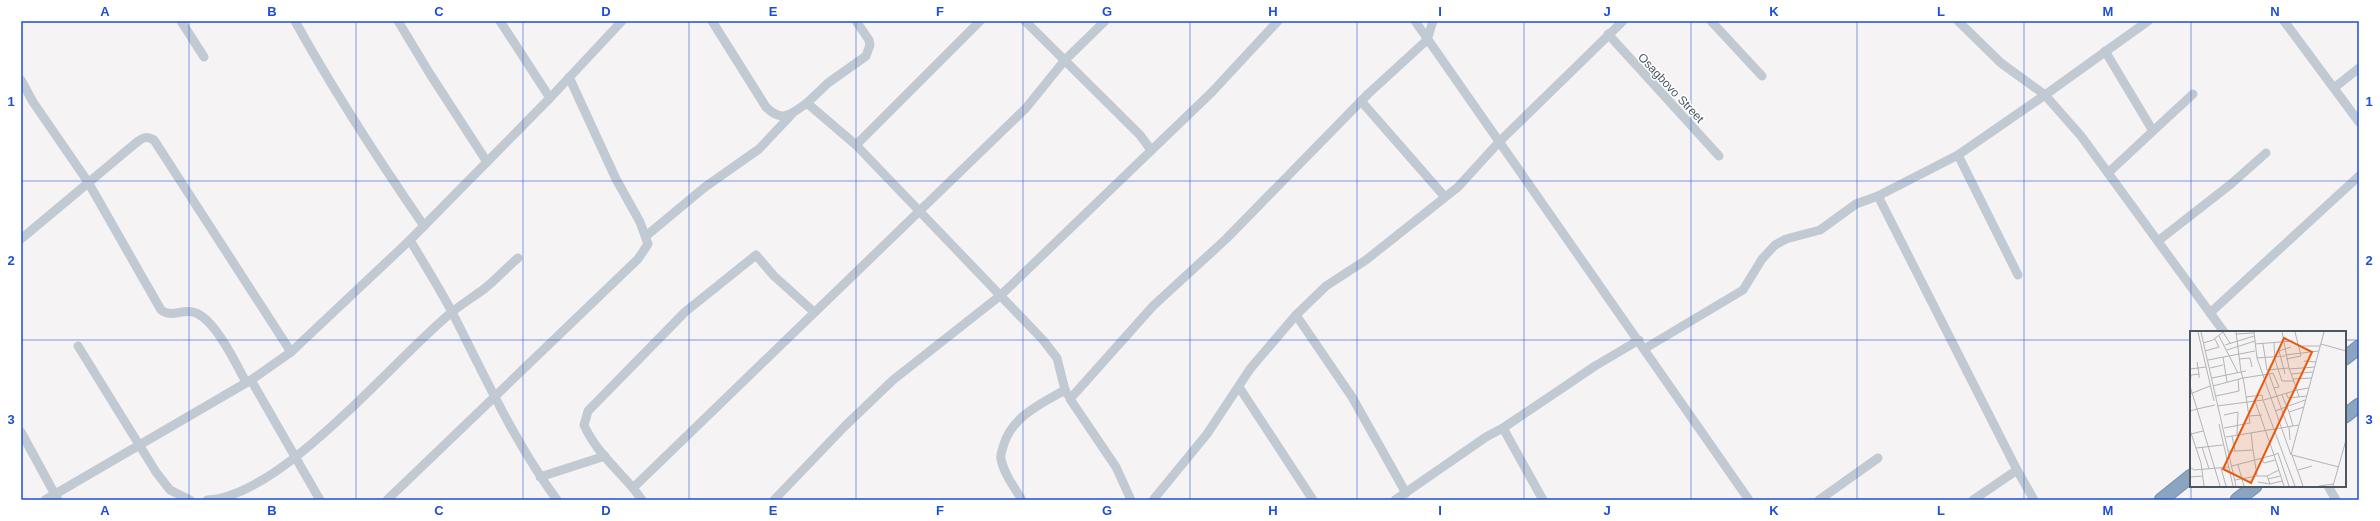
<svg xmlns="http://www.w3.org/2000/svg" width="2380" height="521" viewBox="0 0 2380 521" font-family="Helvetica,sans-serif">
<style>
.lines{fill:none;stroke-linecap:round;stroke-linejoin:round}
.highway-casing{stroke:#7690ad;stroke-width:15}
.minor{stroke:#c1cad2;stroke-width:9}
.highway{stroke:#8ba5c1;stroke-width:13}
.grid{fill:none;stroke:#1d4ed8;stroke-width:1;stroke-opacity:0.55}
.labels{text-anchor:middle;stroke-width:3;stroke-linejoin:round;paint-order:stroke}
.street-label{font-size:12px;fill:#4a5661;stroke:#fff}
.inset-road{fill:none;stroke:#b1b4b9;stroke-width:1}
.view{fill:#e8590c;fill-opacity:0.15;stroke:#e8590c;stroke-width:2}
.inset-edge{fill:none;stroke:#4a5661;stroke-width:2}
.neatline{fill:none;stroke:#1d4ed8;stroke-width:1.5}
.grid-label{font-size:13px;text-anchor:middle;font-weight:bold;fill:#1d4ed8}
</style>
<rect width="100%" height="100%" fill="#f5f3f3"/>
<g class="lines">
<g class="highway-casing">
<g id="highway">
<path d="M2345,358l14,-11"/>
<path d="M2345,416l14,-11"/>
<path d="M2161,500l30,-24"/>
<path d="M2237,500l18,-14"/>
</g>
</g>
<g class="minor">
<path d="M181,21l23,36"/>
<path d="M295,21c39,71 83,138 129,205"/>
<path d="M398,21l32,53 57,88"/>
<path d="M500,21l50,77"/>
<path d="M712,21l54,86c16,16 24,8 41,-4l49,42 187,195 14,18 8,32"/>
<path d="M1025,21l115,114 11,15"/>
<path d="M1415,21l334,479"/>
<path d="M1711,21l51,55"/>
<path d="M1958,21l43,42 44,32 36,41 143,196"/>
<path d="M2284,21l75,101"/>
<path d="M1608,34l111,122"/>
<path d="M2105,51l48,80 -45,42"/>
<path d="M21,80l12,22 55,80 73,128c12,9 22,-3 35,3 20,8 40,51 50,69"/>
<path d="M2334,88l25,-20"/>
<path d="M1361,101l84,96"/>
<path d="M807,103l21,-20 38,-27 4,-11 -1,-5 -13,-19"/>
<path d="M2153,131l40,-37"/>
<path d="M856,145l124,-124"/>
<path d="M1958,155l60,120"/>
<path d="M1878,196l80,-41 87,-60 103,-74"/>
<path d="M646,236l59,-49 54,-38 33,-35"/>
<path d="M21,239l116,-97c7,-5 10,-6 17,-2l137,212"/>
<path d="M2158,241l73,-57 35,-31"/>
<path d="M814,312l-40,-36 -18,-21 -71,57 -97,99 -4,14c11,25 31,42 49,63l393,-380 38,-47 41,-40"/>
<path d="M2210,313l149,-137"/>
<path d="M1296,315l56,82 54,96"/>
<path d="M78,346l78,126 14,18 20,10"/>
<path d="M1644,349l99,-59 19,-31 13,-14 11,-6 34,-9 36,-26 22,-8 139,274"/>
<path d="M251,380l69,120"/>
<path d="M1239,387l74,113"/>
<path d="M1503,428l92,-62 44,-26"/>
<path d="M21,432l37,68"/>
<path d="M540,477l65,-21"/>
<path d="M2328,486l8,14"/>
<path d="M633,488l9,12"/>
<path d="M45,500l206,-120 40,-28 119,-112"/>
<path d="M207,500c75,-3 186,-140 245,-188 10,-8 21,-15 32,-23 12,-9 22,-21 34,-31"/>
<path d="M387,500l251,-241 10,-15 -8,-22 -24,-43 -47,-102"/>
<path d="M557,500c-42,-57 -72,-123 -104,-186 -13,-25 -29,-50 -43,-74l140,-142 72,-77"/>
<path d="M774,500l70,-73 49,-47 108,-85 211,-203 66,-71"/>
<path d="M1022,500c-8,-13 -18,-26 -21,-41 -1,-4 1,-8 2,-12 8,-30 37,-43 62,-57l2,4"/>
<path d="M1131,500l-15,-33 -46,-68 83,-93 73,-67 142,-145 59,-54 6,-19"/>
<path d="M1153,500l54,-66 43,-65 46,-54 30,-29 40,-26 92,-73 41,-45 124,-121"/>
<path d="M1395,500l91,-63 17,-9 40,72"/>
<path d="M1819,500l59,-42"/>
<path d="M1973,500l44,-30 17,30"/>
</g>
<use href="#highway" class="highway"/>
</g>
<path class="grid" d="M189,21v479M356,21v479M523,21v479M689,21v479M856,21v479M1023,21v479M1190,21v479M1357,21v479M1524,21v479M1691,21v479M1857,21v479M2024,21v479M2191,21v311M21,181h2338M21,340h2170M2345,340h14M2191,486v14"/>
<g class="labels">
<g class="street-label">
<text transform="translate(1671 88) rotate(47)" y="4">Osagbovo Street</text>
</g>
</g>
<g transform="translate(2190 331)">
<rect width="156" height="156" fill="#f5f3f3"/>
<path class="inset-road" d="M8,1l16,69M11,1l35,154M33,1l7,11M46,1l5,40 5,-1M64,1l3,26 28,-2M92,1l7,36M46,3l18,-1M29,5l19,37M13,12l10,-3 10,-8M84,12l1,17 7,21h12M65,13l38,-3M73,13l4,26 22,-2 8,22 12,-2M131,13l25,7M35,14l29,-9M108,15h22M37,19l28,-9M15,20l14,-4 -4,-8M95,24l34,-4M33,26l4,25M67,27l34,97 8,-30M49,28l11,-1 2,9M96,28l15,-3 -6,-24M18,29l47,-9M114,30l12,1M7,31l2,12M20,37l13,-3M0,38l16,-2M99,38l26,-2M95,43l-6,-23 12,-4M101,43l22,-2M22,47l29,-6 2,6 26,-4M103,48l19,-1M23,55l30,-8 1,5 6,40 -26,5M84,57l5,-1 -6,-14 -4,1 11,31 8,22M96,62l2,5 19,-2M0,63l20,-8M92,64l7,17M26,65l23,-5 -1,-12M56,66l16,-2 1,5M74,69l33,-10 2,7M25,74l-18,4 23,77M27,75l46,-6 32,86M0,80l7,-2 -7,-23 1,-11 8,-1v4M85,80l30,-11M34,84l14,-3 -1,23M59,85l13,-1M29,93l14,62M103,95l-4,-14 15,-5M99,96l1,13M0,99l11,33 3,23M1,103l12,-3M36,106l73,-12 25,-93M12,116l7,22M6,117l27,-3M38,120h7l-3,-15M45,120l18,-1 -2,-17M102,124l47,12M102,124l11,31M72,128l2,4 11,-3M48,134l6,21M42,135l42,-11 -19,-54M0,136l4,3 35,-3M31,137l5,18M108,139l14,-4M67,145h10l3,8M77,145l12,-6M0,146l13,-1M78,148l12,-3M45,149l22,-4 -4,-26M68,151l12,2 12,-3M94,155l-10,-31 4,-2 11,33M129,155l15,-2M143,155l13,-46"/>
<path class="view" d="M94,7l28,14 -61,131 -28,-14z"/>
<rect width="156" height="156" class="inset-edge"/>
</g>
<rect width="2380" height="521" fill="none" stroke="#ffffff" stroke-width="44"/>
<rect x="22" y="22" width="2336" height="477" class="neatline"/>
<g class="grid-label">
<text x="105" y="16">A</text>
<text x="272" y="16">B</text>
<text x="439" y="16">C</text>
<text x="606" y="16">D</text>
<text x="773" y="16">E</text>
<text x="940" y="16">F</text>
<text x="1107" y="16">G</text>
<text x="1273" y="16">H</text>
<text x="1440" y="16">I</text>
<text x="1607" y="16">J</text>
<text x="1774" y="16">K</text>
<text x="1941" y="16">L</text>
<text x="2108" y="16">M</text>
<text x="2275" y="16">N</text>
<text x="11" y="106">1</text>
<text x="2369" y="106">1</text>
<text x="11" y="265">2</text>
<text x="2369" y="265">2</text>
<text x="11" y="424">3</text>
<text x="2369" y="424">3</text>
<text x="105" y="515">A</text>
<text x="272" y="515">B</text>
<text x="439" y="515">C</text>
<text x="606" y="515">D</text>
<text x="773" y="515">E</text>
<text x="940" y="515">F</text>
<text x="1107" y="515">G</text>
<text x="1273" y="515">H</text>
<text x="1440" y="515">I</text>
<text x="1607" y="515">J</text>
<text x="1774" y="515">K</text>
<text x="1941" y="515">L</text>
<text x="2108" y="515">M</text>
<text x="2275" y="515">N</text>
</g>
</svg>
